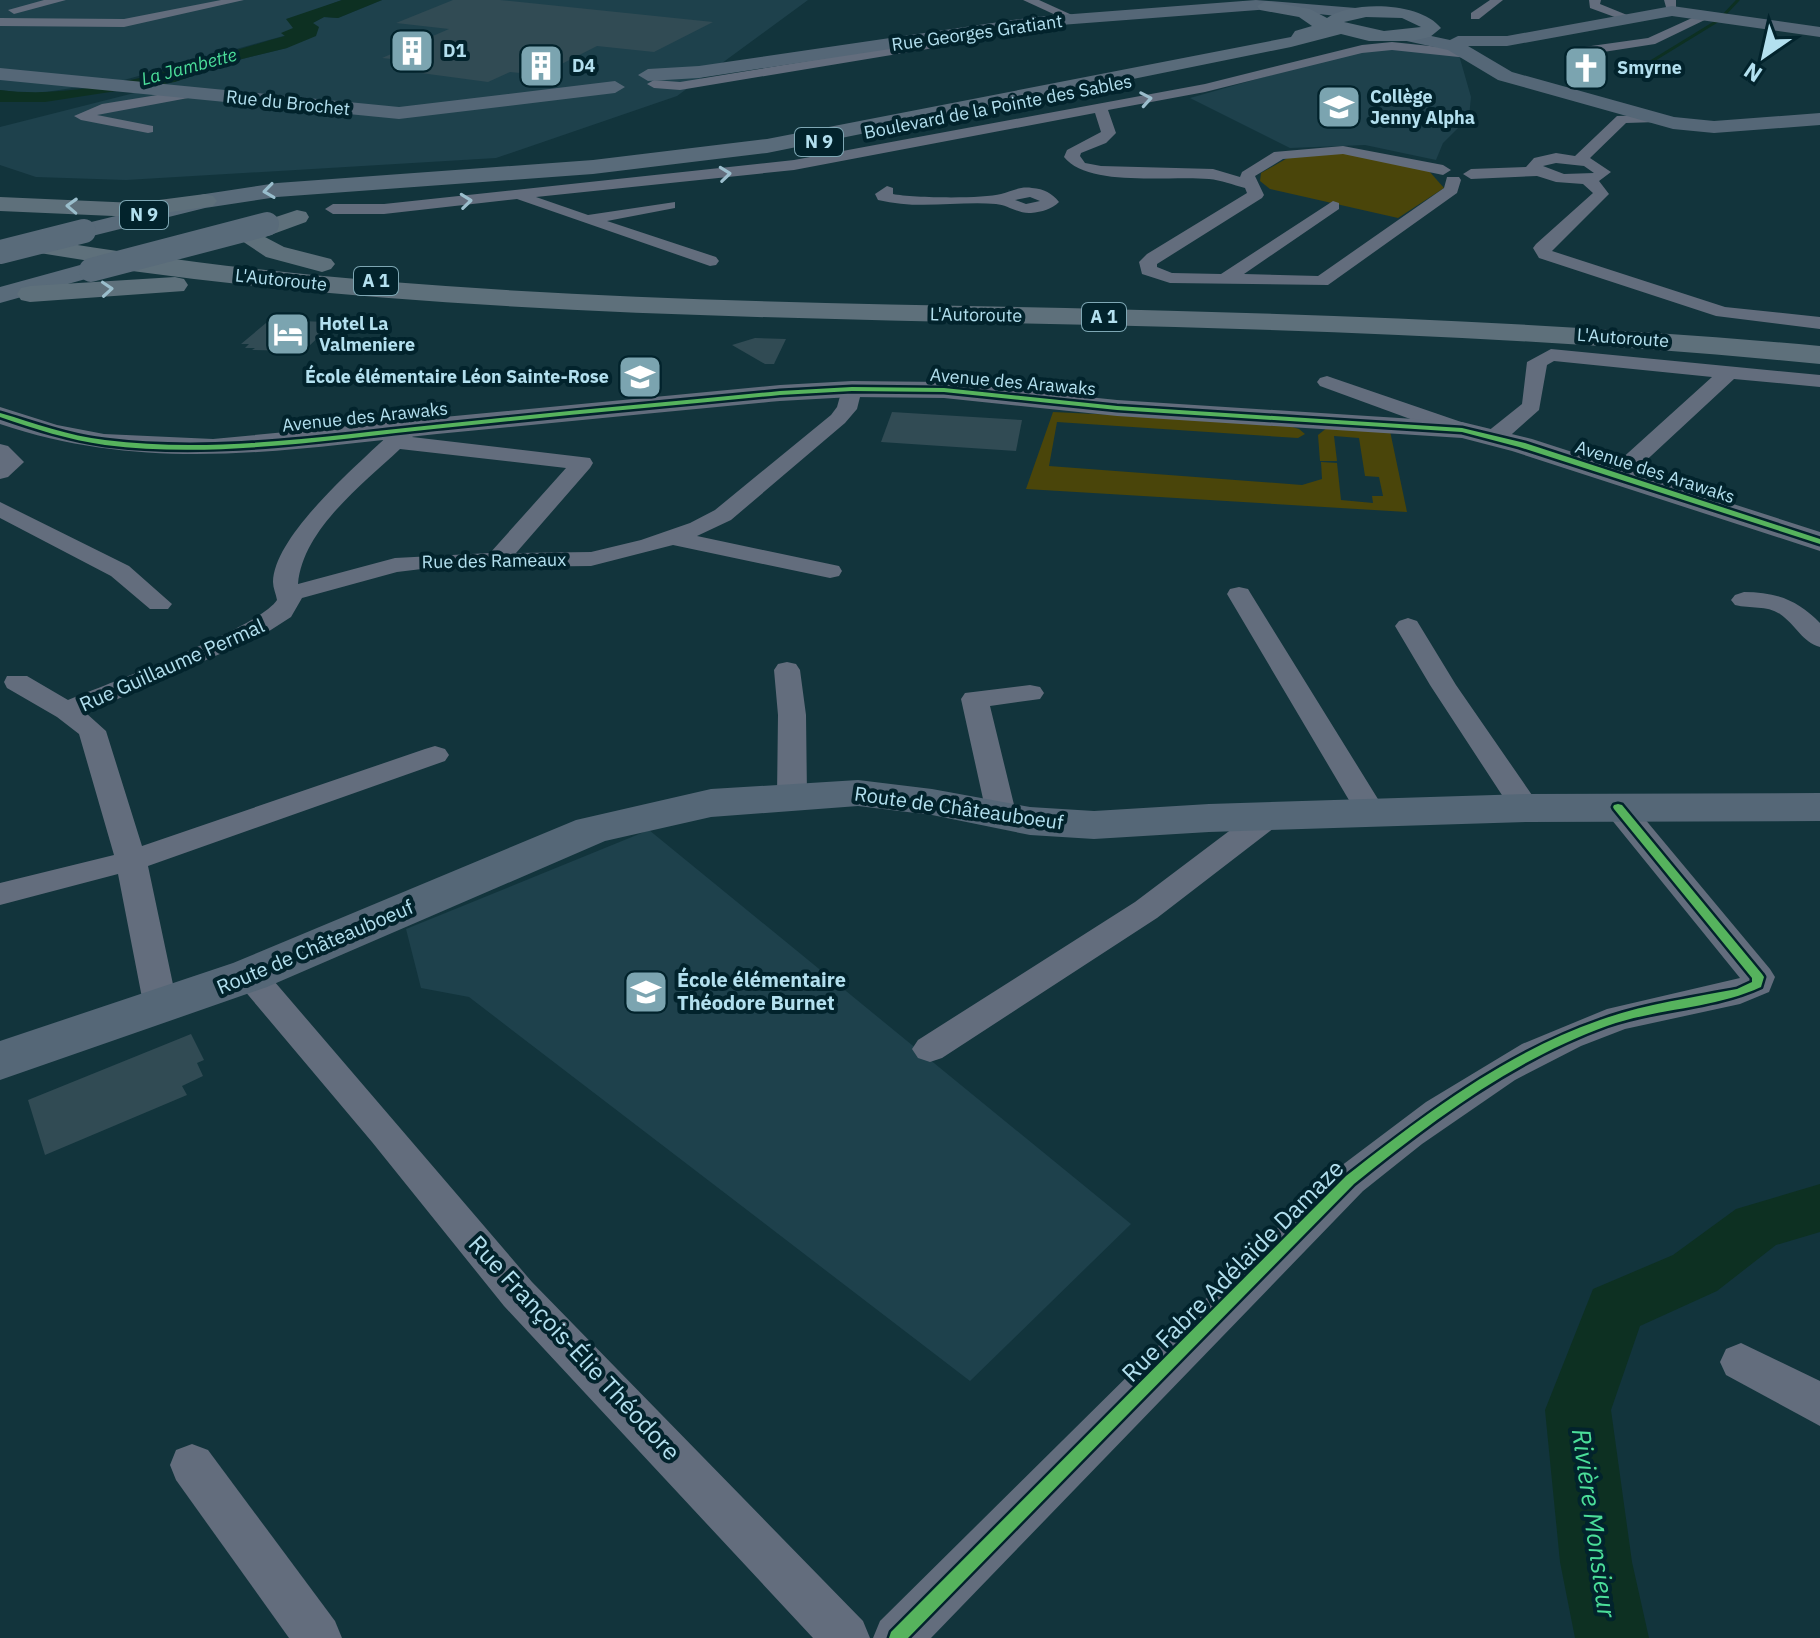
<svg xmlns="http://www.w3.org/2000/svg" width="1820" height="1638" viewBox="0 0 1820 1638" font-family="'IBM Plex Sans',sans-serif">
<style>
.built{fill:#1e414c}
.green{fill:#4a450a}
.water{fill:#0d3022}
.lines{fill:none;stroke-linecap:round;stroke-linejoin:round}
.stream{stroke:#0d3022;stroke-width:3}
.river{fill:#0d3022;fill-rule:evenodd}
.building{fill:#314b54}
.minor{fill:#636d7d;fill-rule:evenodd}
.tertiary{fill:#636d7d;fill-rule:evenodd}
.secondary{fill:#556777;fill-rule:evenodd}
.primary{fill:#596b7a;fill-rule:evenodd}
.motorway{fill:#5e707b;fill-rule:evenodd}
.primary-bridge{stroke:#596b7a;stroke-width:24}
.cycleway-casing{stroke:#02232c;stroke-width:5}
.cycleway{fill:#56b35d;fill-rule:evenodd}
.oneway{stroke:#9bbecd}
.oneway2{stroke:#98bdcc}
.oneway3{stroke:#9abecc}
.labels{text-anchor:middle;stroke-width:8;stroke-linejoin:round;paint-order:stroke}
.far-street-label{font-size:18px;fill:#b3e0ef;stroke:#02232c}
.far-poi-label{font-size:18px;font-weight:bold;fill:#b3e0ef;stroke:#02232c;text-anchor:start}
.far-water-label{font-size:18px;font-style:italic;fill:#4bde9a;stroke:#02232c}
.shield{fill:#02232c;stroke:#7ea7b4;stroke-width:2}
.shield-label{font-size:18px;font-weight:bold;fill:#b3e0ef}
.street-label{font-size:20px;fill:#b3e0ef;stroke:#02232c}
.poi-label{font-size:20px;font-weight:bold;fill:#b3e0ef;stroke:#02232c;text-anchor:start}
.near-street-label{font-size:24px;fill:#b3e0ef;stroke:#02232c}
.near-water-label{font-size:26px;font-style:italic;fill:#4bde9a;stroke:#02232c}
</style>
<rect width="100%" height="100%" fill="#12343c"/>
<g class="built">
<path d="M0,0h342l-53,20 5,8 -7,7 -163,45 -91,14 -33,-4z"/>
<path d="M382,0h426l-131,96 -181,62 -370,22 -90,-3 -36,-12v-38l158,-40 84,-28 45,-11 25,-25 12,-6 14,1z"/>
<path d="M1391,49l68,6 12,42 -2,20 -26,26 -7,17 -71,-15 -75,3 -100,-50 151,-43z"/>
<path d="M649,830l482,394 -161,157 -501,-384 -48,-9 -15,-59z"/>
</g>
<g class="green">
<path d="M1349,153l80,18 15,17 -46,30 -128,-29 -10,-8 1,-8 30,-17z"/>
<path d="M1053,412l227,11 19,6 6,5 -7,4 -241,-16 -8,44 253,19 20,-6 -1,-17 16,1 4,37 32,3 -1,-7h11l-4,-19 -14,-1 -6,-38 -25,-2 3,25h-17l-2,-26 10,-8 62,4 17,81 -381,-23z"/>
</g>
<path class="water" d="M342,0h40l-44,18 -14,-1 -11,6 6,4 -3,9 -29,12 -45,11 -67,23 -130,20h-45v-12c96,12 194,-29 285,-54l-4,-3 12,-5 -7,-9z"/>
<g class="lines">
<g class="stream">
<path d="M1723,16l15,-16"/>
<path d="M1639,69l80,-49"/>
</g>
<path class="river" d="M1820,1184v48l-44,13 -59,46 -77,35 -29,84 21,152 17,76h-74l-15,-76 -15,-152 48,-121 80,-34 63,-46z"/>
</g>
<g class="building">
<path d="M453,0h47l213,22 -59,30 -57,-6 -57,29 -30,-3 -22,10 -97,-13 20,-8 -29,-3 67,-29 -53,-6z"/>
<path d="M277,320l49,2 -5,4 8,1 -22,21 -9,-1 -4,4 -42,-1 3,-2h-10l4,-4h-8l25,-21 8,1z"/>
<path d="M755,338l31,1 -12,25h-9l-33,-19z"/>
<path d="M892,412l130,8 -6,31 -135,-9z"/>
<path d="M191,1034l13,26 -7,3 6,13 -21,10 5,9 -142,60 -17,-55z"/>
</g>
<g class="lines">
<g class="minor">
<path d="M44,0h22l-52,14 -6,-4z"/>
<path d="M221,0h23l-120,27 -124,-1v-8l124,1z"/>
<path d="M1023,0h16l44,20 -10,3z"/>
<path d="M1490,0h13l-24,19h-8v-6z"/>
<path d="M1589,0h12l-1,4 37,15 -6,4 -41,-15z"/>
<path d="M1664,0h12v14h-8z"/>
<path d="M1703,13l10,3 -58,28 -71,11 -6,-4 6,-4 64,-9z"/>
<path d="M990,31l4,1v6l-314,52 -26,-2 -7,-4 7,-4 26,2z"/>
<path d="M1392,42l76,8 6,4 -6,4 -76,-8 -30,3 -157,39 -97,18 8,23 -10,10 -25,10 -1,3 5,7 16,3 112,3 27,8 2,-5 32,-20 69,-6 100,19 8,5 -8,5 -100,-21 -60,5 -28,17 9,19 -2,3 -105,66v3l15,6 49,1 112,-73 6,2v6l-95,65 74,2 126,-88 3,-11h12l2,3 -4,13 -129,92 -158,-2 -28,-9 -3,-12 8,-8 100,-61 -2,-5c-12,-3 -24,-8 -36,-9 -38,-4 -121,9 -145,-22l3,-7 34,-18 -6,-19 -301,57 -258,27 52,18 87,-13v6l-68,13 109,36 3,4 -3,4 -6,1 -193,-67 -133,15h-51l-8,-5 8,-5h51l410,-44 411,-76 157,-39z"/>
<path d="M194,89l7,4 -2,3 -102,19 56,11v6l-5,1 -67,-13 -7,-4 28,-12z"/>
<path d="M1652,115l5,1v6l-31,1 -36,35 21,14 -12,9 10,13 -57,57 173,56 95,10v12l-104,-13 -177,-58 -6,-10 3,-4 57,-51 -10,-9 -27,-2 -19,-6 -66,3 -8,-5 8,-5 55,-2 8,-9 22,-5 19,3 42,-40zM1556,163l28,3 10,7 -30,1 -21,-8z"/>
<path d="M887,186l6,2v6c19,4 90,5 108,0 11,-3 19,-8 31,-6 12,1 20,5 27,14 -7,7 -17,10 -28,11 -13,1 -23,-8 -35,-9 -40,-3 -78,6 -118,-4l-3,-6zM1030,197l10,4 -14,3 -11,-4z"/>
<path d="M1551,349l269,26v12l-86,-8 -110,102 -8,2 -11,-7 3,-5 104,-94 -158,-16 -7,4 -8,45 -36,32h-16l-3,-5 3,-5 35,-28 5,-42z"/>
<path d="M1327,376l143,49 3,5 -11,6 -8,-1 -134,-49 -3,-4 3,-4z"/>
<path d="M852,383l10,6 -5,20 -12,14 -114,97 -34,16 142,30 3,5 -3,5 -9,2 -157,-33 -82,21 -161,2 -33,4 -95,26 -11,19 -28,18 -177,78 20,18 36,115 283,-97 10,-3 10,3 4,6 -4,6 -297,105 30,142 -5,9 -12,3 -12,-3 -5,-9 -26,-134 -118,31v-22l114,-28 -35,-121 -22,-17 -50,-29 -3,-6 3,-6h20l41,24c39,-16 191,-72 209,-100 -1,-6 -4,-12 -4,-18 1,-49 93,-124 127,-158h16l3,5 -7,8 178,21 3,5 -3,5 -74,85 75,-1 50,-12 49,-17 25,-13 116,-95 6,-8 5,-18zM400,449l166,19 -76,85 -95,5 -97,26c5,-55 64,-99 102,-135z"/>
<path d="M0,444l8,2 16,16 -16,15 -8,2z"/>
<path d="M0,502l129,64 43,38 -4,5h-18l-39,-33 -111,-58z"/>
<path d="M1239,587l9,2 3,5 135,218 -4,7 -11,2 -11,-2 -4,-7 -129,-218 3,-5z"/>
<path d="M1744,592c32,0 54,8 76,31v24c-17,-4 -25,-23 -40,-33 -14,-9 -29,-5 -45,-9l-4,-5 4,-5z"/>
<path d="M1408,618l9,3 39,64 85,123 -4,7 -11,2 -11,-2 -85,-130 -35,-59 4,-5z"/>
<path d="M787,662l9,2 4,6 6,45 1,81 -5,6 -10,3 -10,-3 -5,-6 1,-81 -4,-45 4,-6z"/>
<path d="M1030,685l10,2 4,6 -4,6 -50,7 27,111 -4,7 -11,2 -11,-2 -4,-7 -26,-118 4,-6z"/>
<path d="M1618,798l11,2 141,169 5,8 -6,15 -29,12 -115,25 -44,17 -66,34 -93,64 -59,47 -432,447h-58l7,-17 457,-452 89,-67 96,-58 85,-35 133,-31 -133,-164 -4,-7 4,-7z"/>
<path d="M1268,808l11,2 4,7 -4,7 -122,94 -215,140 -12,4 -12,-4 -6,-9 6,-9 217,-138 122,-92z"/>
<path d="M250,963l12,4 270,315 331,339 7,17h-57l-309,-332 -132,-164 -134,-159 -5,-8 5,-8z"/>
<path d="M1741,1343l79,38v45l-94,-51 -6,-13 6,-13z"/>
<path d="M192,1444l16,6 127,171 7,17h-53l-113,-158 -6,-15 6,-15z"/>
</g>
<path class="tertiary" d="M852,381l92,1 173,18 345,22 70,17 288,93v19l-308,-100 -50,-13 -345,-22 -173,-18 -92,-1 -72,4c-114,11 -229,22 -343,33 -152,16 -288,40 -437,-10v-17l57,18 47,9 109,5 567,-54z"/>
<g class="secondary">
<path d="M1256,0l100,8 9,5 -9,5 -85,-9 -237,18 -335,51 -51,3 -10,-6 10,-6 51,-3 335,-49z"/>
<path d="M1672,6l148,21v10l-148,-21 -165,30h-39l44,26 162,45 40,4 106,-8v12l-106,8 -41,-4 -175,-49 -50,-30 -46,-10 -3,-4 9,-5 42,9 8,-4h49z"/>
<path d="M0,68l399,39 216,-26 10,6 -10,6 -216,26 -399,-39z"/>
<path d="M858,780l74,9 98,18 64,4 115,-7 317,-10 294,-1v28l-294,1 -317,10 -115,7 -64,-4 -98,-20 -74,-9 -147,11 -106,24 -338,146 -267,93v-39l233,-78 343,-143 135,-31z"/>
</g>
<g class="primary">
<path d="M1266,1l44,8 17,9c25,-18 94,-16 114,10l-11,9 -18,4h-43l-28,-7 -50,13 -524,106 -174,21 -316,23 -72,11 -121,30 -9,-2 -3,-5 3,-5 130,-32 72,-11 316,-23 174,-21 524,-102 4,-6 17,-5 -13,-9 -39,-7 -3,-4zM1366,17l36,1 19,9 -37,4 -40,-9z"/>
<path d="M91,262l9,3 4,5 -4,5 -100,28v-16z"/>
</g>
<g class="motorway">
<path d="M205,194l8,2 4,5 -4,5 -77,11 -136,-6v-14l136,6z"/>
<path d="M297,210l9,2 3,5 -3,5 -41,15 19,10 47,12 4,5 -4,5 -9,3 -56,-15 -27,-18 7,-12z"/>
<path d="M36,238c339,59 685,63 1030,70 252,6 503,15 754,38v18c-215,-21 -429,-31 -645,-37 -349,-9 -696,-9 -1043,-56l-11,-5 -94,-15 -4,-5 4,-5z"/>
<path d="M175,277l9,2 4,6 -4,6 -154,11 -9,-2 -4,-6 4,-6 9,-2z"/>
</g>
<g class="primary-bridge">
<path d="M0,252l84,-21"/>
<path d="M91,270l176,-46"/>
</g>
<g class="cycleway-casing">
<g id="cycleway">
<path d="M852,387l92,1 173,18 345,22 63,15 295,96v5l-301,-97 -57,-15 -345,-22 -173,-18 -92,-1 -72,4c-112,11 -225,21 -337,33 -112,11 -226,31 -338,17 -36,-5 -70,-16 -105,-28v-4c35,10 68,23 105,27 112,14 226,-5 338,-16 112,-12 225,-22 337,-33z"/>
<path d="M1618,804l4,1 140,169 2,3 -3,10c-47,22 -104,21 -154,39 -94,34 -175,95 -253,158l-446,454h-19l2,-6 455,-456c78,-61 159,-123 254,-156 44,-16 91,-22 137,-31l15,-7v-4l-138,-169 -1,-2 1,-2z"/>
</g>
</g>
<use href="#cycleway" class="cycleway"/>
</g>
<defs><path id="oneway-chevron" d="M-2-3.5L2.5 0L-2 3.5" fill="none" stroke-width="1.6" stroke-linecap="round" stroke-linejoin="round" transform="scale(2)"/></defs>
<g class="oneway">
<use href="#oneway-chevron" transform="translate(1146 99) rotate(-10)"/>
<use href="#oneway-chevron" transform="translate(725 174) rotate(-6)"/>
<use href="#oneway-chevron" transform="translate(466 201) rotate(-6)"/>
</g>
<use class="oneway2" href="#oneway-chevron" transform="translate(269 191) rotate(172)"/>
<g class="oneway3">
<use href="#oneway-chevron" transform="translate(72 206) rotate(-178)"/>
<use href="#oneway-chevron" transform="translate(107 289) rotate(-4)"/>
</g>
<defs>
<g id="building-square" transform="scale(2.3)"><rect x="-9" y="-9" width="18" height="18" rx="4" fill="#7ba4b0" stroke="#02232c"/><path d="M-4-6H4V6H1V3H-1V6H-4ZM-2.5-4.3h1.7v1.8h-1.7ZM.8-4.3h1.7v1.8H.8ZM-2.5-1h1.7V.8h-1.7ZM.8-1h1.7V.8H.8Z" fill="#fff"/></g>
<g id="church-square" transform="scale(2.3)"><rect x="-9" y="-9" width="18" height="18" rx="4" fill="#7ba4b0" stroke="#02232c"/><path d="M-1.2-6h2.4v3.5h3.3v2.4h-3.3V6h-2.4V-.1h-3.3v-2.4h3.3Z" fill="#fff"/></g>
<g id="school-square" transform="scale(2.3)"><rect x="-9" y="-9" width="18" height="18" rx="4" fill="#7ba4b0" stroke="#02232c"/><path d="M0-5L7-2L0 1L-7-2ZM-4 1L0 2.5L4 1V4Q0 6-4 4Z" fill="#fff"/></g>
<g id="hotel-square" transform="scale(2.3)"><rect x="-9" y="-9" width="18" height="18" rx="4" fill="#7ba4b0" stroke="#02232c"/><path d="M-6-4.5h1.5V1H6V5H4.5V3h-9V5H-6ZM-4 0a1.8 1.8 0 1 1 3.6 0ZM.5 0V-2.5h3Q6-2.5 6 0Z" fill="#fff"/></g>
</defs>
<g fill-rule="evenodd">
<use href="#building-square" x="412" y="51"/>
<use href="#building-square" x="541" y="66"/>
<use href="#church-square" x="1586" y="68"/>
<use href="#school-square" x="1339" y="107"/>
<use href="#hotel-square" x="288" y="334"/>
<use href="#school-square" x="640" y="377"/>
<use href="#school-square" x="646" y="992"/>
</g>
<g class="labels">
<g class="far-street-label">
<text transform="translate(977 33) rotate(-8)" y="6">Rue Georges Gratiant</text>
<text transform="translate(288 103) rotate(6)" y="6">Rue du Brochet</text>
<text transform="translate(998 107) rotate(-11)" y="6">Boulevard de la Pointe des Sables</text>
<text transform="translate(281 280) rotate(6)" y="6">L'Autoroute</text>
<text transform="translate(976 315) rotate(1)" y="6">L'Autoroute</text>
<text transform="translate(1623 338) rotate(4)" y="6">L'Autoroute</text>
<text transform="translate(1013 382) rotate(5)" y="6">Avenue des Arawaks</text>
<text transform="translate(365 417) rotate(-6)" y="6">Avenue des Arawaks</text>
<text transform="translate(1655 472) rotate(18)" y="6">Avenue des Arawaks</text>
<text transform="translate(494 561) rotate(-1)" y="6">Rue des Rameaux</text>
</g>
<g class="far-poi-label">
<text x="443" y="57">D1</text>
<text x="572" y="72">D4</text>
<text x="1617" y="74">Smyrne</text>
<text x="1370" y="103">Collège<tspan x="1370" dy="21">Jenny Alpha</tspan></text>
<text x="319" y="330">Hotel La<tspan x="319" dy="21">Valmeniere</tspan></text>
<text x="609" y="383" text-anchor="end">École élémentaire Léon Sainte-Rose</text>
</g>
<g class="far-water-label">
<text transform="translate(189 67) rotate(-15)" y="6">La Jambette</text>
</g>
<g class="shield">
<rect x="795" y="128" width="48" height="28" rx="6"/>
<rect x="120" y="201" width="48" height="28" rx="6"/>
<rect x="354" y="267" width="44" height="28" rx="6"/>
<rect x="1082" y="303" width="44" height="28" rx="6"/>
</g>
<g class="shield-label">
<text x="819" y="148">N 9</text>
<text x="144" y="221">N 9</text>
<text x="376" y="287">A 1</text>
<text x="1104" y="323">A 1</text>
</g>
<g class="street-label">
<text transform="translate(172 665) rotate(-24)" y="7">Rue Guillaume Permal</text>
<text transform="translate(959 808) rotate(8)" y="7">Route de Châteauboeuf</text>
<text transform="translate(315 947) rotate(-23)" y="7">Route de Châteauboeuf</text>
</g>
<g class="poi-label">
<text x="677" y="987">École élémentaire<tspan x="677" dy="23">Théodore Burnet</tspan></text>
</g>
<g class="near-street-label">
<text transform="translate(1233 1271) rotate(-45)" y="8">Rue Fabre Adélaïde Damaze</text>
<text transform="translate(574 1348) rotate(47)" y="8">Rue François-Élie Théodore</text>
</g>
<g class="near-water-label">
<text transform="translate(1594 1523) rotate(82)" y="9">Rivière Monsieur</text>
</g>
</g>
<g transform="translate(1764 56) rotate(214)" stroke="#02232c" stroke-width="6" paint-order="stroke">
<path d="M0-6L14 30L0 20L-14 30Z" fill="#b3e0ef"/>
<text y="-12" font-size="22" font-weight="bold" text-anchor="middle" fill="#b3e0ef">N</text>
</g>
</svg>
